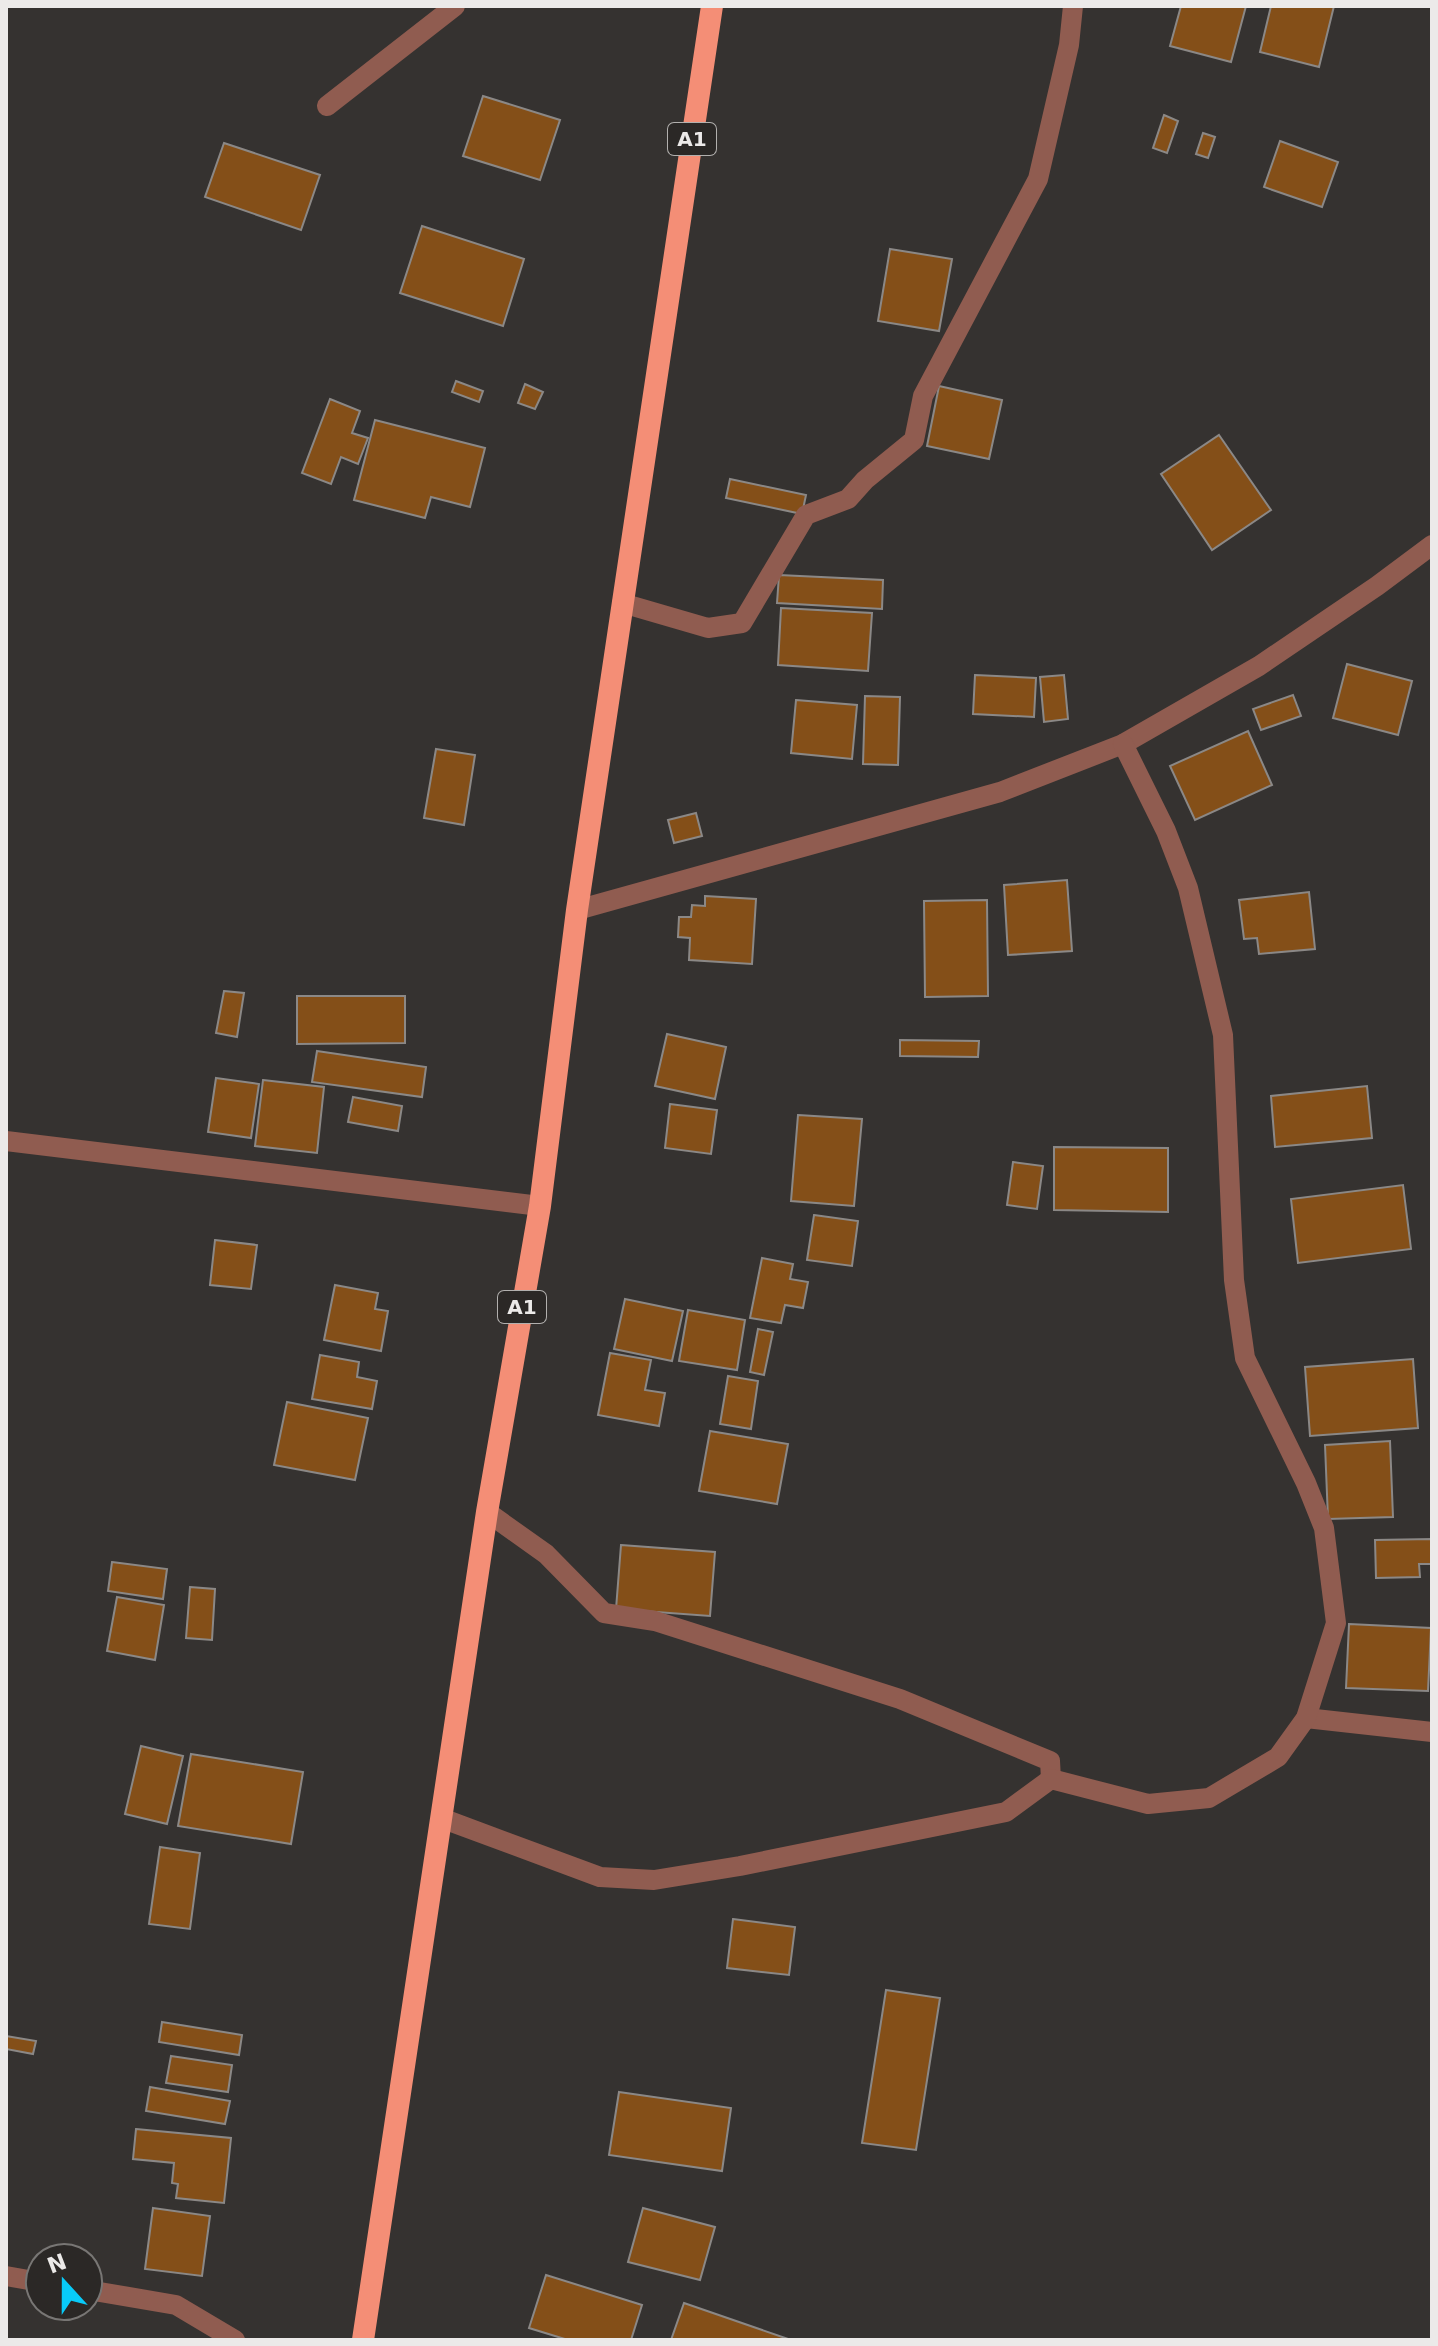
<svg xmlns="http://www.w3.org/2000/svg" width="1438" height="2346" viewBox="0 0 1438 2346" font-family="'DejaVu Sans',sans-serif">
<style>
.building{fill:#844f18;stroke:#8b8886;stroke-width:2}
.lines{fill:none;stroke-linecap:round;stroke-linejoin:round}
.minor{stroke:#905c50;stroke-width:20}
.trunk{stroke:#f48e76;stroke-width:22}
.labels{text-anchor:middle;stroke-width:6;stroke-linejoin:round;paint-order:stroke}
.shield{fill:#2b2826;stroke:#b2b0ae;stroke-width:2}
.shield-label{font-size:20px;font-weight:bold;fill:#eceae9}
</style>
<rect width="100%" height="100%" fill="#353230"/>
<g class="building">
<path d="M1181,6h65l-15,56 -61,-16z"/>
<path d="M1271,6h63l-15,61 -59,-15z"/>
<path d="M483,96l77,24 -20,60 -77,-24z"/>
<path d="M1164,115l14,6 -11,32 -14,-5z"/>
<path d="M1203,133l12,4 -7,21 -12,-4z"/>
<path d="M1280,141l58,21 -16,45 -58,-20z"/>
<path d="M224,143l96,32 -19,55 -96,-33z"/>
<path d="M422,226l102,33 -21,67 -103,-33z"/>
<path d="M890,249l62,10 -13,72 -61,-10z"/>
<path d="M456,381l27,10 -4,11 -27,-10z"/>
<path d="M525,384l18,8 -8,17 -17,-6z"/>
<path d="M939,386l63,14 -13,59 -62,-13z"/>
<path d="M330,399l30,12 -8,22 16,5 -10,26 -17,-7 -10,27 -29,-11z"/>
<path d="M375,420l110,28 -15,59 -39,-10 -6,21 -71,-18z"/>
<path d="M1219,435l52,75 -59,40 -51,-76z"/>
<path d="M730,479l76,16 -4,19 -76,-16z"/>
<path d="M779,575l104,5 -1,29 -105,-6z"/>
<path d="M781,608l91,5 -4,58 -90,-6z"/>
<path d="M1347,664l65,17 -14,54 -65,-17z"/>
<path d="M975,675l61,3 -2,39 -61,-3z"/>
<path d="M1064,675l4,44 -24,3 -4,-45z"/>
<path d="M1293,695l8,21 -40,14 -8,-21z"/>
<path d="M865,696l35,1 -2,68 -35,-1z"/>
<path d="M796,700l61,5 -5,54 -61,-6z"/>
<path d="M1248,731l24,54 -77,35 -25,-54z"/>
<path d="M436,749l39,6 -11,70 -40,-7z"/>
<path d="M696,813l6,23 -28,7 -6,-23z"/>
<path d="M1067,880l5,71 -64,4 -4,-70z"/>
<path d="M1309,892l6,57 -56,5 -2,-16 -13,1 -5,-39z"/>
<path d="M705,896l51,3 -4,65 -63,-4 1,-22 -12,-1 1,-20h12l1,-12 13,1z"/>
<path d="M987,900l1,96 -63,1 -1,-96z"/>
<path d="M224,991l20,2 -7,44 -21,-4z"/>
<path d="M297,996h108v47l-108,1z"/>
<path d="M667,1034l59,13 -11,52 -60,-13z"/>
<path d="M900,1040l79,1 -1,16 -78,-1z"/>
<path d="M317,1051l109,16 -4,30 -110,-15z"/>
<path d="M216,1078l43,6 -8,54 -43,-6z"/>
<path d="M263,1080l61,7 -7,66 -62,-7z"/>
<path d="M1367,1086l5,52 -97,9 -4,-51z"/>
<path d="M353,1097l49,9 -4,25 -50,-9z"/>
<path d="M670,1104l47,6 -6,44 -46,-6z"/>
<path d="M798,1115l64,4 -8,87 -63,-5z"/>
<path d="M1054,1147l114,1v64l-114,-2z"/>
<path d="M1013,1162l30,4 -6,43 -30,-4z"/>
<path d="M1403,1185l8,64 -113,14 -7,-64z"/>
<path d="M814,1215l44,6 -6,45 -45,-6z"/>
<path d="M215,1240l42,5 -6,44 -41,-4z"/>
<path d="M762,1258l31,6 -3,15 18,3 -5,26 -18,-3 -4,18 -31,-5z"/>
<path d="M335,1285l43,8 -3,16 13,2 -7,40 -57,-11z"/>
<path d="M625,1299l58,12 -11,50 -58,-12z"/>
<path d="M688,1310l57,10 -8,50 -58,-9z"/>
<path d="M758,1329l15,3 -9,43 -14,-3z"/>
<path d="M610,1353l41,7 -6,30 20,3 -6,33 -61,-11z"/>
<path d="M320,1355l39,7 -2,15 20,4 -5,28 -60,-10z"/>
<path d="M1413,1359l5,69 -108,8 -5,-69z"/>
<path d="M728,1376l30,5 -7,48 -31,-5z"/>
<path d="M287,1402l81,16 -13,62 -81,-15z"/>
<path d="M710,1431l78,13 -11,60 -78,-13z"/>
<path d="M1390,1441l3,76 -65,2 -3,-74z"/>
<path d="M1432,1539v25h-13l1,13 -44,1 -1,-38z"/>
<path d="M621,1545l94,7 -5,64 -94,-7z"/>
<path d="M112,1562l55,7 -4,30 -55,-8z"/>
<path d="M190,1587l25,2 -3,51 -26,-2z"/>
<path d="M117,1597l47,8 -9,55 -48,-9z"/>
<path d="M1349,1624l82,4 -3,63 -82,-3z"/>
<path d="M141,1746l42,10 -16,68 -42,-10z"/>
<path d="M191,1754l112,18 -12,72 -113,-18z"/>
<path d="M160,1847l40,6 -10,76 -41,-5z"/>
<path d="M733,1919l62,8 -6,48 -62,-7z"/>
<path d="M886,1990l54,8 -24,152 -54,-7z"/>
<path d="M162,2022l80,13 -3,20 -80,-13z"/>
<path d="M6,2036l30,5 -3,13 -27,-5z"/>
<path d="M171,2056l61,9 -4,27 -62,-9z"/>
<path d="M150,2087l80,14 -5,23 -79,-13z"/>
<path d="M619,2092l112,16 -9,63 -113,-16z"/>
<path d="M136,2129l95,9 -7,65 -48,-5 2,-14 -6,-1 2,-20 -41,-4z"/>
<path d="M153,2208l57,8 -8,60 -57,-7z"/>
<path d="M643,2208l72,19 -15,53 -72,-18z"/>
<path d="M546,2275l96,30 -11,35h-63l-39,-12z"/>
<path d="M684,2303l107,37h-120z"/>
</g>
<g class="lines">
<g class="minor">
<path d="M327,106l128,-100"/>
<path d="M622,603l86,25 34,-5 64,-108 42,-16 17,-19 49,-40 9,-44 115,-217 31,-134 4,-39"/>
<path d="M577,910l423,-118 123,-48 136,-78 118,-80 55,-41"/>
<path d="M6,1141l534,65"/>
<path d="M487,1512l59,42 58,59 51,8 245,78 150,62 1,18"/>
<path d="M1306,1718l126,14"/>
<path d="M441,1818l159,59 54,3 86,-14 266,-54 45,-33 97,25 61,-6 69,-41 28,-39 30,-95 -12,-95 -18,-45 -61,-125 -11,-78 -11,-245 -35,-147 -22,-57 -43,-87"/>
<path d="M6,2276l34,6"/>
<path d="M88,2290l88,15 59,35"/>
</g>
<path class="trunk" d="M363,2340l124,-828 53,-306 37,-296 135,-904"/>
</g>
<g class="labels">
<g class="shield">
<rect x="668" y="123" width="48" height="32" rx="6"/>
<rect x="498" y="1291" width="48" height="32" rx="6"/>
</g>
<g class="shield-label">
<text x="692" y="146">A1</text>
<text x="522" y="1314">A1</text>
</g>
</g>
<rect width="1438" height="2346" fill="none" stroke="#eceae9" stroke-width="16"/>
<g transform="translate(64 2282) rotate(339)"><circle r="38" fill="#2b2826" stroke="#787674" stroke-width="2"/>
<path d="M0-6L14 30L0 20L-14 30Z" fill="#08cbf9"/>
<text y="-12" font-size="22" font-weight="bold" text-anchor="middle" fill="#eceae9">N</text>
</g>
</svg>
